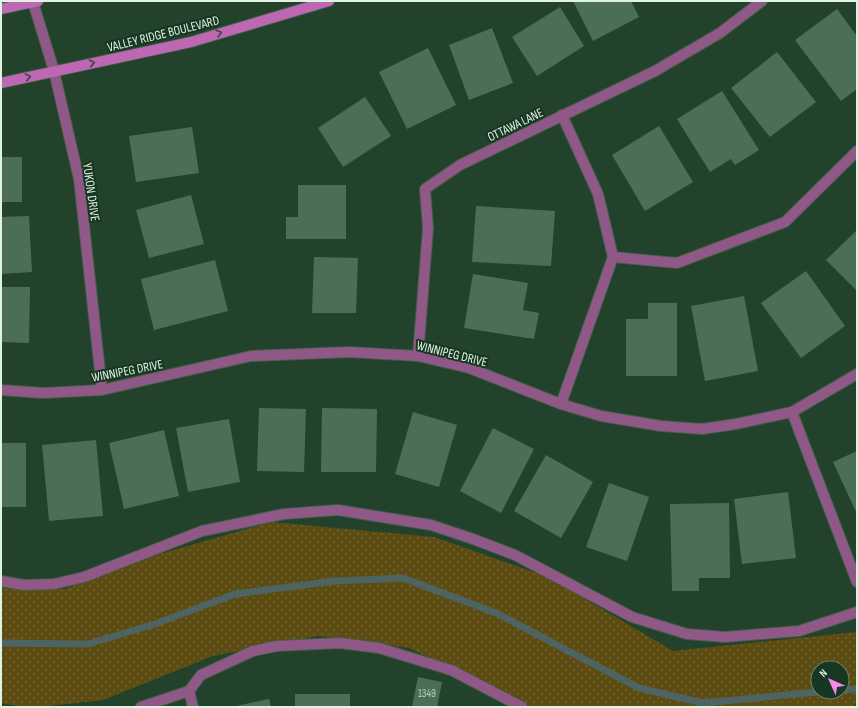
<svg xmlns="http://www.w3.org/2000/svg" width="858" height="708" viewBox="0 0 858 708" font-family="'Sofia Sans Condensed',sans-serif">
<style>
.grass{fill:url(#grass-dots);fill-rule:evenodd}
.lines{fill:none;stroke-linecap:round;stroke-linejoin:round}
.stream{stroke:#4e6463;stroke-width:7}
.building{fill:#4d6e56}
.service-casing{stroke:#405e49;stroke-width:12}
.minor-casing{stroke:#405e49;stroke-width:12}
.secondary-casing{stroke:#405e49;stroke-width:12}
.service{stroke:#905887;stroke-width:10}
.minor{stroke:#905887;stroke-width:10}
.secondary{stroke:#be67b2;stroke-width:10}
.oneway{stroke:#424346}
.labels{text-anchor:middle;stroke-width:4;stroke-linejoin:round;paint-order:stroke}
.number-label{font-size:11px;fill:#bbd1c0}
.street-label{font-size:13px;fill:#e0f2e4;stroke:#183722}
</style>
<defs>
<pattern id="grass-dots" width="8" height="8" patternUnits="userSpaceOnUse"><rect width="8" height="8" fill="#5c4c12"/><path d="M2 2h.1M6 6h.1" fill="none" stroke="#736634" stroke-width="1.8" stroke-linecap="round"/></pattern>
</defs>
<rect width="100%" height="100%" fill="#22422c"/>
<path class="grass" d="M271,522l163,15 114,40 125,74 184,-19v68l-3,7h-323l-122,-59 -91,-12 -105,20 -110,44 -63,7h-17l-22,-4v-115l63,1 96,-35zM818,668h24v24h-24z"/>
<g class="lines">
<g class="stream">
<path d="M1,643l87,1 67,-20 80,-30 100,-13 68,-3 93,35 143,75 64,15 115,-11"/>
<path d="M842,690l15,-1"/>
</g>
</g>
<g class="building">
<path d="M573,1h58l8,16 -46,24z"/>
<path d="M560,7l24,39 -47,30 -25,-39z"/>
<path d="M837,9l20,27v53l-16,12 -46,-61z"/>
<path d="M492,28l21,55 -44,17 -20,-55z"/>
<path d="M428,48l28,57 -49,24 -28,-57z"/>
<path d="M777,52l39,50 -46,35 -39,-49z"/>
<path d="M722,91l37,59 -24,15 -4,-6 -21,13 -33,-53z"/>
<path d="M365,97l26,39 -48,31 -25,-39z"/>
<path d="M659,126l34,56 -48,29 -33,-56z"/>
<path d="M192,127l7,46 -63,9 -7,-46z"/>
<rect x="1" y="157" width="21" height="45"/>
<path d="M298,185h48v54h-60v-22h12z"/>
<path d="M191,195l13,49 -55,14 -13,-48z"/>
<path d="M476,206l79,5 -4,55 -79,-4z"/>
<path d="M29,216l3,56 -31,2v-57z"/>
<path d="M857,230v61l-31,-31z"/>
<path d="M314,257l44,1 -2,55h-44z"/>
<path d="M215,260l13,51 -74,19 -13,-51z"/>
<path d="M806,271l39,55 -44,32 -40,-55z"/>
<path d="M473,274l55,9 -5,27 16,3 -5,26 -70,-11z"/>
<path d="M1,287h29l-1,56 -28,-1z"/>
<path d="M744,296l14,75 -53,10 -14,-75z"/>
<path d="M648,303h29v73h-51v-57h22z"/>
<path d="M259,408l47,1 -2,63 -47,-1z"/>
<path d="M322,408l55,1 -1,63h-55z"/>
<path d="M413,412l44,13 -18,62 -44,-13z"/>
<path d="M229,419l11,63 -52,10 -12,-64z"/>
<path d="M493,428l41,21 -33,64 -41,-22z"/>
<path d="M164,430l15,66 -55,13 -15,-66z"/>
<path d="M96,440l7,76 -54,5 -7,-76z"/>
<rect x="1" y="443" width="25" height="64"/>
<path d="M857,451v63l-24,-52z"/>
<path d="M546,455l47,27 -32,56 -47,-27z"/>
<path d="M609,483l40,14 -22,64 -41,-14z"/>
<path d="M788,492l8,66 -54,6 -8,-65z"/>
<path d="M729,503l1,75h-31v13h-27l-2,-87z"/>
<path d="M418,677l24,5 -5,25h-25z"/>
<rect x="295" y="694" width="55" height="13"/>
<path d="M269,699l2,8h-35v-1z"/>
</g>
<g class="lines">
<g class="service-casing">
<g id="service">
<path d="M562,115l36,79 15,63 64,6 108,-41 72,-71"/>
<path d="M561,404l52,-147"/>
<path d="M792,412l65,170"/>
<path d="M1,581l23,4 30,-1 30,-7 118,-46 82,-17 54,-4 93,15 42,14 42,16 117,62 55,17 38,3 74,-6 58,-19"/>
<path d="M141,707l48,-16"/>
<path d="M193,707l-4,-16 12,-16 52,-24 24,-5 63,-3 39,5 72,22 71,37"/>
</g>
</g>
<g class="minor-casing">
<g id="minor">
<path d="M33,2l21,69 25,108 23,211"/>
<path d="M418,356l10,-128 -3,-39 35,-24 195,-94 65,-38 42,-32"/>
<path d="M1,390l42,3 59,-3 149,-34 98,-4 69,4 51,12 92,36 40,12 60,10 41,3 34,-5 56,-12 65,-38"/>
</g>
</g>
<g class="secondary-casing">
<g id="secondary">
<path d="M1,9l37,-8"/>
<path d="M1,83l190,-41 138,-41"/>
</g>
</g>
<use href="#service" class="service"/>
<use href="#minor" class="minor"/>
<use href="#secondary" class="secondary"/>
</g>
<defs><path id="oneway-chevron" d="M-2-3.5L2.5 0L-2 3.5" fill="none" stroke-width="1.6" stroke-linecap="round" stroke-linejoin="round"/></defs>
<g class="oneway">
<use href="#oneway-chevron" transform="translate(219 33) rotate(-16)"/>
<use href="#oneway-chevron" transform="translate(92 63) rotate(-12)"/>
<use href="#oneway-chevron" transform="translate(28 77) rotate(-13)"/>
</g>
<g class="labels">
<g class="number-label">
<text x="427" y="697">1349</text>
</g>
<g class="street-label">
<text transform="translate(163 33) rotate(-14)" y="5">VALLEY RIDGE BOULEVARD</text>
<text transform="translate(515 124) rotate(-26)" y="5">OTTAWA LANE</text>
<text transform="translate(92 192) rotate(82)" y="5">YUKON DRIVE</text>
<text transform="translate(452 353) rotate(14)" y="5">WINNIPEG DRIVE</text>
<text transform="translate(127 370) rotate(-11)" y="5">WINNIPEG DRIVE</text>
</g>
</g>
<rect width="858" height="708" fill="none" stroke="#e0f2e4" stroke-width="4"/>
<g transform="translate(830 680) rotate(315)"><circle r="19" fill="#183722" stroke="#688270"/>
<path d="M0-3L7 15L0 10L-7 15Z" fill="#f987e9"/>
<text y="-6" font-size="11" font-weight="bold" text-anchor="middle" fill="#e0f2e4">N</text>
</g>
</svg>
